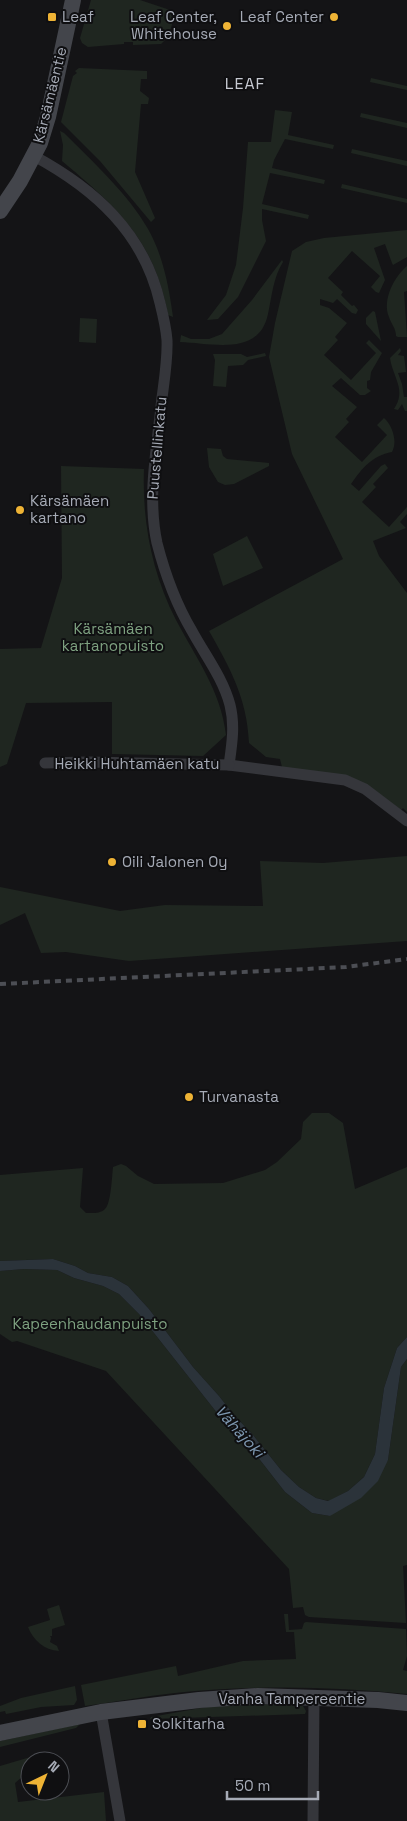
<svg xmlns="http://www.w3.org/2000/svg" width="407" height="1821" viewBox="0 0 407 1821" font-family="'Space Grotesk',sans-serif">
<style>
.green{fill:#1f2620}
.water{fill:#2b333a}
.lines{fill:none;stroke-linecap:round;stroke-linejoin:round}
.street{stroke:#35363b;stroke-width:11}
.secondary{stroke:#43454b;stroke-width:16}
.rail{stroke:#4c4e54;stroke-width:4;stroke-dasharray:6 5;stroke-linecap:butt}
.poi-dot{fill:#eeb335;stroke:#0f0f11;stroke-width:2}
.labels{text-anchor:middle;stroke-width:4;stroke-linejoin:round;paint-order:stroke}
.poi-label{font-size:15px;fill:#a6abb6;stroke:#0f0f11;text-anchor:start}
.street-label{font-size:15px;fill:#a6abb6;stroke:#0f0f11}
.park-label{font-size:15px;fill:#7ea180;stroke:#0f0f11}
.neighbourhood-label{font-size:16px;letter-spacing:1px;fill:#c7cad2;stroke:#0f0f11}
.water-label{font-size:16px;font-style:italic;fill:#7e98b1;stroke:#0f0f11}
</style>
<rect width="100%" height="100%" fill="#141416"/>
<g class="green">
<path d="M91,0h49l36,12 -8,25 -7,7 -28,1v-3h-9v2l-36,3 -6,-4 -2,-5z"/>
<path d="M79,68l68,3v8h-6l-1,12 9,7 -1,6h-7l-6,68 20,46 -4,4 -51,-61 -39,-39 12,-46 4,-3 -2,-2z"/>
<path d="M371,78l36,8v4l-37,-8z"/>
<path d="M275,110l17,2 -4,23 46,10 -1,4 -48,-10 -11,21 -2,8 53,12 -1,4 -54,-11 -8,31 47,11 -1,4 -46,-10v11l4,21 -28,56 -20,22 -11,1 19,-25 10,-30 7,-57 5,-66h23z"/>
<path d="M361,113l46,10v5l-47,-11z"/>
<path d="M60,131l4,2c28,28 65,62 84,96 15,26 21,58 25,88l-5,-2c-14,-75 -50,-107 -106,-154l1,-16z"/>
<path d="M352,149l55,12v5l-56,-13z"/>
<path d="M342,184l65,15v4l-66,-15z"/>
<path d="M407,230v27l-14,8 -1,-2 -7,-19 -11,4 11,32 -6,13 -3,-1 -5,-5 9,-11 -28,-25 -24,27 15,14 -2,3 11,11 2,-1 4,5 -2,4 -4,-1 -15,-14 -4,4 -13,-4v6l9,3 18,15 -12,14 3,3 -14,15 27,25 25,-27 -10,-10 3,-3 13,13 -11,19 -1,8 -3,1v7l4,3 -6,4h-5l-19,-17 -9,8 25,21 -11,12 3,3 -14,15 27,25 25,-27 -10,-10 7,-7c8,7 14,23 8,34 -20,4 -29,15 -41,32l8,7 22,-25 4,-2 3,4 -15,16 3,3 -14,15 27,25 18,-20v7l-7,8 6,6 -33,13 6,15 28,37v219l-4,-4 -2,2 -20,-15 -99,-28 -2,-8 -14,-2 -17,-14c-2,-45 -19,-75 -40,-112l134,-72 -51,-105 -23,-97 6,-34 17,-72 14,-9 18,-4z"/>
<path d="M282,260l1,2c-10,16 -11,34 -15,52 -9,43 -56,29 -88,28l1,-7 10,4h18l13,-5 30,-34z"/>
<path d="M407,266v25l-3,1 3,45h-9l-2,-1c0,-8 -5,-12 -7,-19 -7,-17 5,-40 18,-51z"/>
<path d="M373,311l2,1 6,29 -15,-17v-6z"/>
<path d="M80,318l17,1 -1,24 -17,-1z"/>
<path d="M400,348l1,3 -3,4 6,1 2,16 -8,1 4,11 2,13h3v14h-2l-3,-7 -4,6 -4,-1c13,-19 -1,-31 -4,-51z"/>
<path d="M265,353l1,3 -18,4 -5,5 -15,1 -2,21 -13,-1 2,-26 -2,-6h28l6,3z"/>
<path d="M207,448l14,1 2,7 4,3 42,4v3l-35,18 -9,1 -7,-3 -9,-15z"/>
<path d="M61,466l83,3c-2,53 8,104 32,151 20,38 45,71 50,115l-23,21 -91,-2v-52l-86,1 -19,61 -7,3v-118l41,-1 21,-70z"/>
<path d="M247,536l16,32 -40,18 -10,-32z"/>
<path d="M407,856v85l-278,20 -63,-9 -25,1 -16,-40 -25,12v-38l120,24 45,-6 98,1 -3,-45 63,2z"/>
<path d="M312,1113h17l14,10 12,66 52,-22v170l-10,11 -13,40 -9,66 -11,23 -16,14 -19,10 -13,-3 -17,-11 -18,-17 -28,-35 -19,-20 -15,-19 -26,-29 -44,-58 -21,-23 -16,-9 -24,-4 -13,-7 -22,-7 -53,2v-86l83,-7 -3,39 6,6c6,0 14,1 19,-4 6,-5 7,-33 8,-42l8,-3 5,2 12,10 16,8 69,-1 42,-13 12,-8 24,-23 2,-17z"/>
<path d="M24,1269l33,1 17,8 29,8 16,8 20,20 86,109 17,14 43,55 27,21 18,3 58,-56 13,-93 6,-8v206l-4,1 3,57 -97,-6 -4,-2 -2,-8 -10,1 -4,-39 -183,-198 -89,-30 -5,1 -12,-8v-63z"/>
<path d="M59,1605l6,20 -13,4v7h-2l1,2 -1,4 7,4 2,5c-15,-1 -26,-11 -31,-24l22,-7 -3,-11z"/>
<path d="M284,1614h4l1,16 13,-1 2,-6 2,-1 100,7 1,27 -4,14 4,1v23c-77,-8 -155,-9 -232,-1 -30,3 -60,9 -90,13l-4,-21 95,-19 2,10 65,-15 53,-2 -2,-27h-8z"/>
<path d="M75,1686l2,14 -3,5 -33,2 -35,7 -1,-3 -5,1v-6l21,-8z"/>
<path d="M297,1703l6,3 3,5 -1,3 -155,5 1,-2 55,-10z"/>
<path d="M80,1724l-4,4 -76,19v-6z"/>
<path d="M44,1753l-5,8h-9v9l-15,13 3,19 86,-10 2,29h-106v-55z"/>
</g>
<path class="water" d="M53,1259l22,7 13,7 24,4 16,9 21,23 44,58 26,29 15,19 19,20 28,35 18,17 17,11 12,3 20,-10 16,-14 11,-23 9,-66 13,-40 10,-11v22l-6,8 -13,93 -10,21 -17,17 -31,18 -18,-3 -27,-21 -43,-55 -17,-14 -86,-109 -20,-20 -16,-8 -29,-8 -17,-8 -33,-1 -24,2v-10z"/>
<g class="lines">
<g class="street">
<path d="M34,156c61,33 110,77 126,147 3,12 6,25 7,37 1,25 -5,51 -7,76 -5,43 -12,85 -3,127 8,31 19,61 35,88 13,24 31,47 38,74 5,20 2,39 -1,60l116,15 20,9 42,32"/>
<path d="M45,763l43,-1 141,3"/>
<path d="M101,1712l19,109"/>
<path d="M313,1821l1,-124"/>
</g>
<g class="secondary">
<path d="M0,211l20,-30 20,-38 8,-26 25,-117"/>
<path d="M0,1733l101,-21 98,-12 59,-4 120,4 29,3"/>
</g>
<path class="rail" d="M0,984l346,-17 61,-8"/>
</g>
<g class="poi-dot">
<rect x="47" y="12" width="10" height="10" rx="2.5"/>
<circle cx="334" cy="17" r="5"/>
<circle cx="227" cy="26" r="5"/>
<circle cx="20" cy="510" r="5"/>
<circle cx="112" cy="862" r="5"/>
<circle cx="189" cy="1097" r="5"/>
<rect x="137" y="1719" width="10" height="10" rx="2.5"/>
</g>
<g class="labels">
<g class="poi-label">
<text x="62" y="22">Leaf</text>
<text x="217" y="22" text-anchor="end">Leaf Center,<tspan x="217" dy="17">Whitehouse</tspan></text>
<text x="324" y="22" text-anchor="end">Leaf Center</text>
<text x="30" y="506">Kärsämäen<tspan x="30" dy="17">kartano</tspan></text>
<text x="122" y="867">Oili Jalonen Oy</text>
<text x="199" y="1102">Turvanasta</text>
<text x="152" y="1729">Solkitarha</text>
</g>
<g class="street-label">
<text transform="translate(50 95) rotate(-76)" y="5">Kärsämäentie</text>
<text transform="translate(157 448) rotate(-85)" y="5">Puustellinkatu</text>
<text x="137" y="769">Heikki Huhtamäen katu</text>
<text x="292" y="1704">Vanha Tampereentie</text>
</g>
<g class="park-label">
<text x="113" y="634">Kärsämäen<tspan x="113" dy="17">kartanopuisto</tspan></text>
<text x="90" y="1329">Kapeenhaudanpuisto</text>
</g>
<g class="neighbourhood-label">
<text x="245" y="89">LEAF</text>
</g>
<g class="water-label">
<text transform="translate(240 1431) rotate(48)" y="6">Vähäjoki</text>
</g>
</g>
<g transform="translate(45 1776) rotate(43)"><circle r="24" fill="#0f0f11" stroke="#4b4d53"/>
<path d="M0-4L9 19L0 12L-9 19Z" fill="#eeb335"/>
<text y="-8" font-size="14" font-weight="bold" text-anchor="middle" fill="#a6abb6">N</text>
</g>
<path d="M227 1791v8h91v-8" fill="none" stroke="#a6abb6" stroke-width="2.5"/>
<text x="235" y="1791" font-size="15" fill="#a6abb6" stroke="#0f0f11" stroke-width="4" paint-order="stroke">50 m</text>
</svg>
